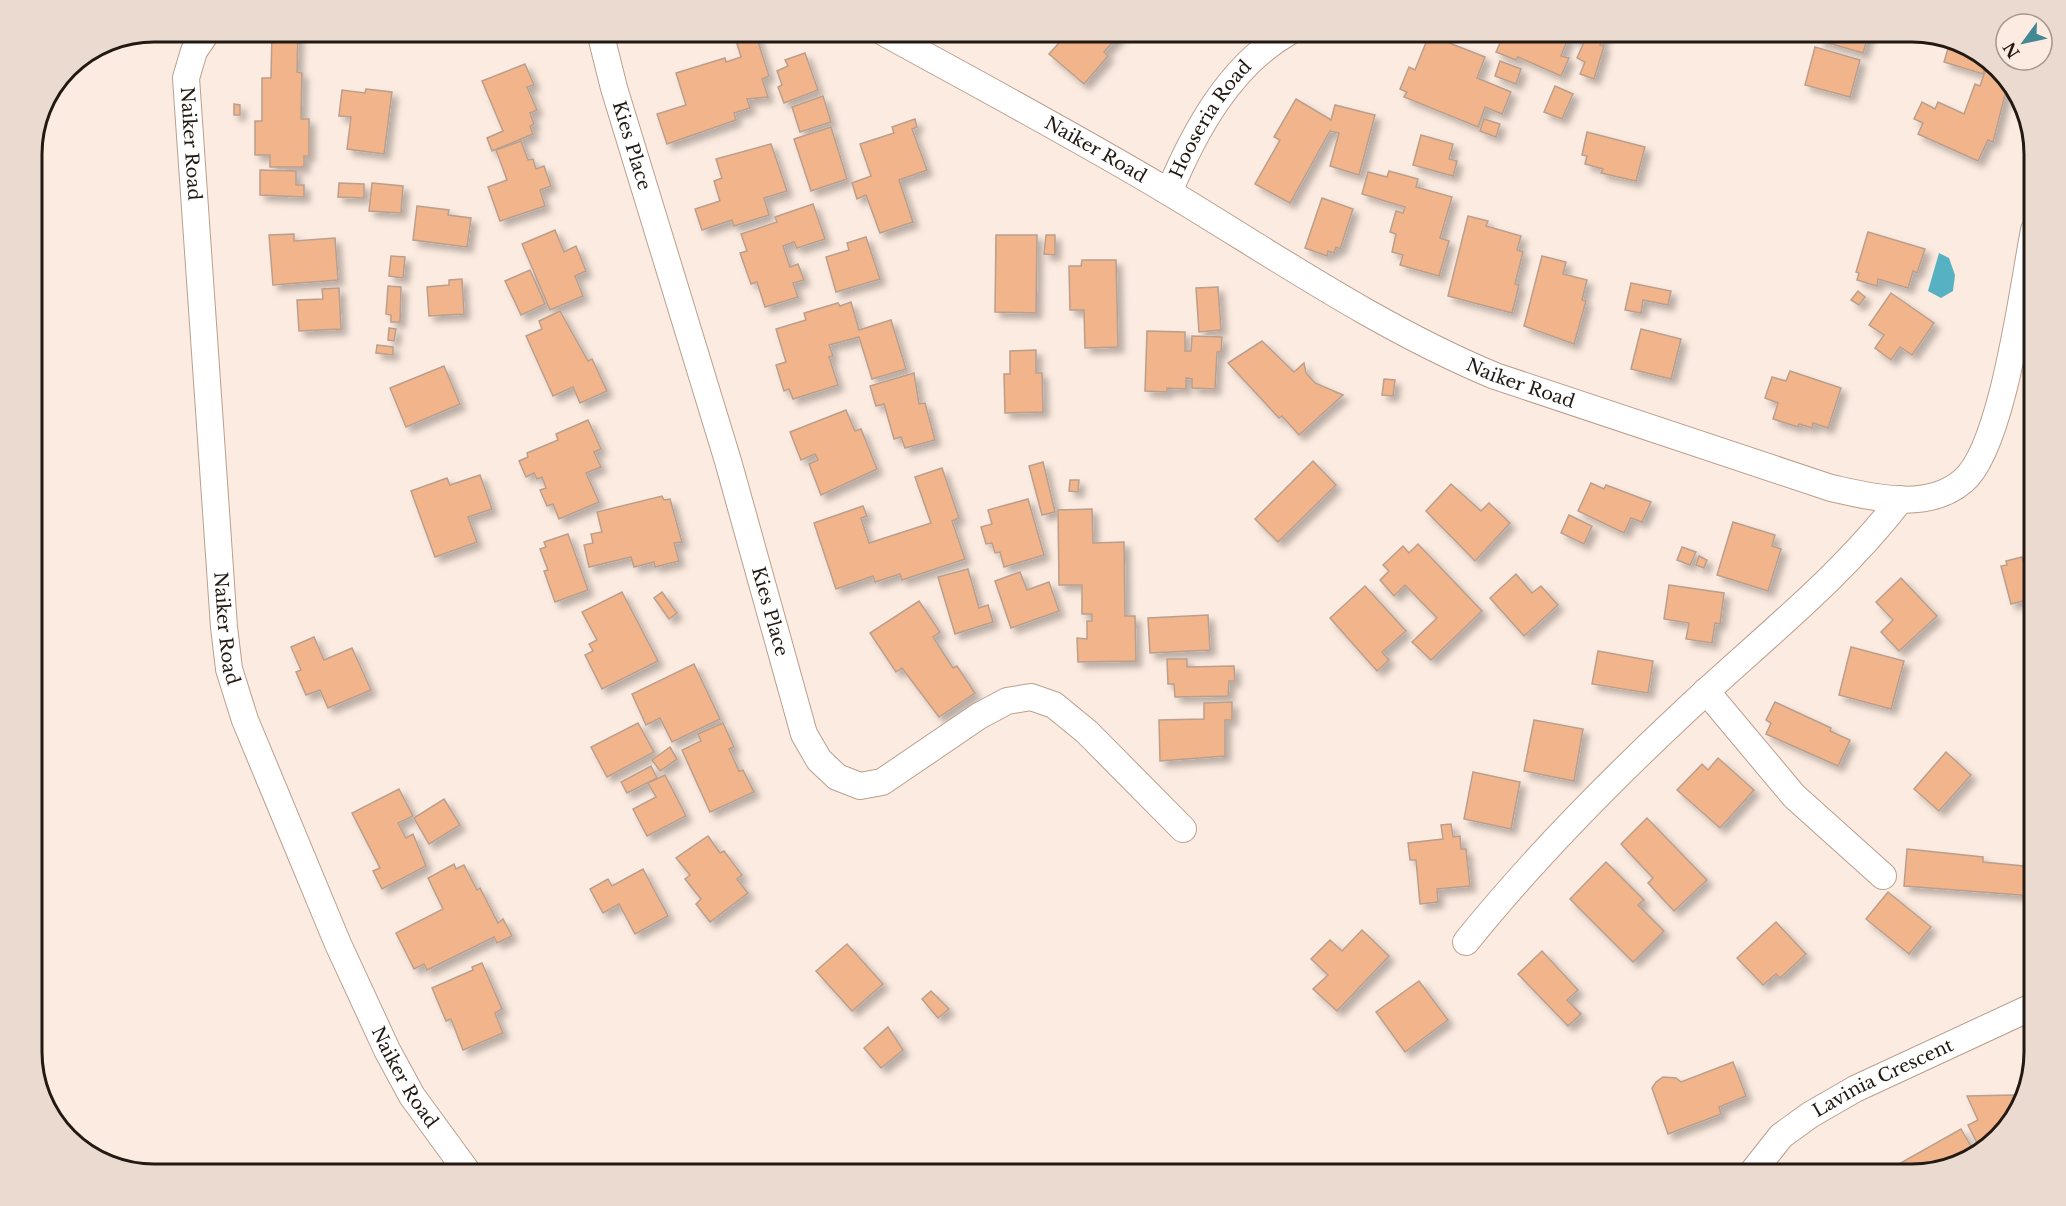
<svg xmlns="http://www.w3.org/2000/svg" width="2066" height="1206" viewBox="0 0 2066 1206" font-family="'Libre Baskerville',serif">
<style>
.water{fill:#56b2c2}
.building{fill:#f2b48b;stroke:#ba9f8e;stroke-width:1.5;filter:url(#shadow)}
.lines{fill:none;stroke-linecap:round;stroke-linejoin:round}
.street-casing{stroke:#ba9f8e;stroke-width:28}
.street{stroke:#fff;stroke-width:26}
.labels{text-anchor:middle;stroke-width:4.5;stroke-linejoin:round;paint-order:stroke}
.street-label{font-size:18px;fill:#221912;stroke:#fcebe0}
.rim{fill:none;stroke:#221912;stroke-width:3}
</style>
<defs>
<filter id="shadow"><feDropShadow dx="5.5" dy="5.5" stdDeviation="3" flood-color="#0004"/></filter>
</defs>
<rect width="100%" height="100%" fill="#fcebe0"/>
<path class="water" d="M1939,253l10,5 6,17 -2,16 -12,7 -13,-7z"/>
<g class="building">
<path d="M272,32h26l-1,40 5,1 -1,46h8v37h-5v11h-34v-12h-15v-34h7v-43h9z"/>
<path d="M755,32l14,44 -7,3 6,18 -21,2 3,9 -16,5 2,7 -69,24 -10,-30 29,-9 -10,-32 49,-15 1,4 15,-5 -6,-20z"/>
<path d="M1069,32h53l-18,20 4,4 -24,28 -35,-30z"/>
<path d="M1505,32l14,2 39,-2 11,4 -8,20 8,2 -8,18 -43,-19 -2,3 -20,-8z"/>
<path d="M1574,32h32l-6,13 4,1 -10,33 -14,-5 5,-12 -8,-4 7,-16 -13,-4z"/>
<path d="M1820,32h49l-6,21 -45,-13z"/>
<path d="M1429,35l56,22 -8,21 34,14 -9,22 -17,-7 -7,20 -74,-30 3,-5 -7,-3 9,-22 6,3z"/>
<path d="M1950,42l23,6 13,13 -3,13 -39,-12z"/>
<path d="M1815,47l45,13 -10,37 -45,-12z"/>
<path d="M805,53l13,37 -34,13 -6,-16 4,-2 -5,-14 11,-5 -3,-6z"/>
<path d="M1500,61l21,8 -5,15 -21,-8z"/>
<path d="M1988,63l20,20 -15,59 -5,-2 -10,21 -60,-27 5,-11 -9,-4 8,-17 13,7 3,-7 26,12 11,-30 5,2z"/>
<path d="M525,64l9,21 -7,2 10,23 -7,3 4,11 -4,2 3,8 -41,17 -5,-13 16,-7 -21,-50z"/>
<path d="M1555,86l18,8 -11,25 -18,-7z"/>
<path d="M366,89l26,3 -8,62 -37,-5 4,-32 -12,-1 3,-26 23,3z"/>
<path d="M823,96l8,26 -31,10 -8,-25z"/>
<path d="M1296,99l35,21 4,-15 40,10 -16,60 -29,-9 9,-33 -9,-2 -40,72 -35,-19 25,-44 -6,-3z"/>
<path d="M234,104l6,1v10h-6z"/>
<path d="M915,119l2,8 -5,2 15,41 -28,10 14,42 -33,11 -14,-38 -9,4 -5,-16 19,-7 -11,-32 34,-11 -2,-6z"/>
<path d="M1484,119l16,5 -4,13 -16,-6z"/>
<path d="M831,127l16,52 -36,12 -17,-52z"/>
<path d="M1587,132l58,15 -9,34 -35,-8 2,-4 -18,-5 2,-8 -5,-1z"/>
<path d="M1421,135l32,9 -4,15 8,2 -4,15 -40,-11z"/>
<path d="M521,141l7,19 5,-1 3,10 8,-3 7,20 -11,4 5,16 -45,15 -12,-34 19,-7 -11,-30z"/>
<path d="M771,144l16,47 -23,7 5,17 -35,11 -2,-6 -30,10 -7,-21 25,-8 -6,-20 8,-3 -6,-19z"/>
<path d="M260,170l36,1v14h8v12l-44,-2z"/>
<path d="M1389,171l29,8 -2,8 36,10 -12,41 9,3 -10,35 -39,-11 3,-10 -11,-3 4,-18 -6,-2 6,-21 7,2 2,-6 -43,-13 6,-22 19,5z"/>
<path d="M339,183l25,1v14l-26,-1z"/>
<path d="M372,183l31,3 -2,27 -32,-2z"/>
<path d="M1322,198l31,11 -13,40 -4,-2 -2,6 -6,-2 -1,5 -22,-8z"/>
<path d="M813,204l12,35 -28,9 -3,-6 -11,4 7,21 8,-3 6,16 -11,3 5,14 -33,10 -8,-25 -6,2 -11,-31 7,-2 -6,-17 36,-12 -2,-5z"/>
<path d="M417,206l32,4 -1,5 23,3 -4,29 -54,-7z"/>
<path d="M1468,216l20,5 -2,5 35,10 -4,14 6,2 -8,32 4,1 -7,28 -64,-17z"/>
<path d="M555,230l9,22 12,-6 10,25 -11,5 8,20 -33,14 -28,-66z"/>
<path d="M1868,232l57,17 -8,24 -4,-2 -5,17 -30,-9 -1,7 -20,-6 2,-7 -3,-1z"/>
<path d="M294,234v7l41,-3 3,42 -65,5 -4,-50z"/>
<path d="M996,235h41l-1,78 -41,-1z"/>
<path d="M1046,235h9v20l-11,-1z"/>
<path d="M866,237l14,42 -44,13 -10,-35 23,-7 -2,-7z"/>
<path d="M391,256l14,1 -2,21 -14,-2z"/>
<path d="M1542,256l24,6 -3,12 24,6 -5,20 4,1 -12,43 -50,-18z"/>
<path d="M1082,260h34l2,87 -33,1 -1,-38h-14l-1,-44h12z"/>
<path d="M530,270l15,34 -24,11 -16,-34z"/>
<path d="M462,279l2,35 -35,2 -2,-29 22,-2v-5z"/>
<path d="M1631,283l40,8 -3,14 -25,-5 -2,13 -16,-3z"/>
<path d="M388,286l13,1 -1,35h-9v-7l-5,-1z"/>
<path d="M1218,287l3,43 -22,2 -3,-44z"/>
<path d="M339,288l2,41 -42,2 -2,-31 26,-1 -1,-10z"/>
<path d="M1858,291l7,6 -6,8 -8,-5z"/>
<path d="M1891,293l43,30 -22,32 -12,-8 -9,13 -16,-12 9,-13 -15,-10z"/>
<path d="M851,302l8,28 32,-10 15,49 -34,10 -13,-42 -30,8 4,11 -4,1 9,28 -45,14 -4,-10 -5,2 -8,-26 10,-3 -10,-33 30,-9 -2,-7 34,-10 2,3z"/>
<path d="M560,311l28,50 4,-2 15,32 -27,12 -7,-16 -20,9 -27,-60 16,-7 -3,-8z"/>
<path d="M389,328l7,1 -2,12 -6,-1z"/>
<path d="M1641,329l40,10 -10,40 -40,-10z"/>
<path d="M1147,331l38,1v19h6l1,-15 30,1 -1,15h-4l-2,37 -23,-1v-9l-6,-1v11l-19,-1v4l-22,-1z"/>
<path d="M1262,341l32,31 10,-9 2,10 9,10 28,12 -44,40 -17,-19 -3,2 -51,-55z"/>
<path d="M377,345l16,2v8l-17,-2z"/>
<path d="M1036,350v23h6l1,39 -38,1 -1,-39h6v-23z"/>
<path d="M444,366l16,38 -54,23 -16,-39z"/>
<path d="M1790,371l51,17 -13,40 -15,-5 -1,5 -13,-4 -1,3 -25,-8 5,-16 -13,-5 7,-21 14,4z"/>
<path d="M914,373l5,31 6,-1 10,37 -30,8 -4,-11 -7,2 -10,-35 -8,2 -6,-20z"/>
<path d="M1384,379l11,1 -2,16 -11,-1z"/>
<path d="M846,410l9,21 6,-2 16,40 -56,26 -12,-31 9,-4 -3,-6 -14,6 -11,-28z"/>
<path d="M588,420l13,29 -7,3 7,15 -15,6 13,29 -40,17 -6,-15 -6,2 -7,-16 6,-2 -4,-11 -5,2 -3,-6 -8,4 -7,-16 9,-4 -1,-4 31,-13 -2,-6z"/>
<path d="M1313,461l23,24 -58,57 -23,-23z"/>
<path d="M1043,462l12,50 -13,3 -13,-49z"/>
<path d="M942,468l17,50 -7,3 13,38 -63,21 -2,-6 -25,8 -2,-6 -37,13 -22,-66 49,-17 4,10 -6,2 8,25 62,-20 -16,-46z"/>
<path d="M480,475l12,34 -24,8 9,25 -42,15 -24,-66 36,-13 3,7z"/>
<path d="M1070,480h9l-1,12 -9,-1z"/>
<path d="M1591,483l13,6 2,-4 45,17 -9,20 -11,-4 -7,15 -46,-22z"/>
<path d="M1451,484l30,27 8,-8 21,20 -35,38 -49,-50z"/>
<path d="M662,496l2,4 6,-1 12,43 -8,1 5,18 -24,6 -1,-5 -20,5 -3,-10 -42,10 -5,-22 9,-2 -2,-9 11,-2 -5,-20z"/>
<path d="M1028,499l16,56 -40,12 -4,-15 -5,1 -3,-10 -6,1 -5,-17 11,-3 -4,-14z"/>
<path d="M1092,509l1,34 31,-1 1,74h10l1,45 -58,1 -1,-24 10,1v-18h5v-7h-10v-29h-23l-1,-75z"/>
<path d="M1569,515l23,11 -8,18 -23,-11z"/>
<path d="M1733,522l42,13 -3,11 9,3 -13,42 -51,-16z"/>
<path d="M568,534l20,56 -33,12 -11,-31 4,-1 -8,-21 6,-2 -2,-5z"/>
<path d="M1418,544l64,67 -51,49 -19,-18 25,-24 -32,-33 -11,11 -14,-16 9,-9 -6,-6 20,-19 6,7z"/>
<path d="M1682,547l14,5 -6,13 -13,-5z"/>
<path d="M1699,556l8,4 -3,8 -8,-3z"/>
<path d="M2022,557l1,4 11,-3v40l-23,6 -10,-38 6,-1 -1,-4z"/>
<path d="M968,569l11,39 9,-3 5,17 -38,12 -17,-57z"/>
<path d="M1020,572l7,18 22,-8 10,29 -48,17 -16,-47z"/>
<path d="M1516,574l16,19 9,-7 17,19 -34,31 -34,-38z"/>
<path d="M1901,578l36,38 -38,35 -18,-19 12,-12 -17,-18z"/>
<path d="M1669,585l55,8 -4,31 -5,-1 -3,20 -26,-4 3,-16 -25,-4z"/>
<path d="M1365,586l41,45 -24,21 7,8 -12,11 -47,-53z"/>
<path d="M622,592l36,69 -56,28 -17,-34 8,-4 -4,-7 8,-4 -15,-28z"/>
<path d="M662,592l15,21 -8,6 -15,-21z"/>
<path d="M919,601l21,31 -7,5 20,31 4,-2 18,27 -36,24 -37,-49 -6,4 -26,-39z"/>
<path d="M1208,615l2,35 -60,3 -2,-35z"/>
<path d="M314,637l10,23 28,-12 19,42 -43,18 -8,-18 -14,5 -10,-23 5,-2 -10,-23z"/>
<path d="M1851,647l53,14 -13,48 -52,-14z"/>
<path d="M1598,651l55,10 -5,32 -56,-9z"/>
<path d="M1167,659h20v8l47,-1 1,15h-6l-1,15 -53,1 -1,-13h-6z"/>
<path d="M694,664l26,55 -48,23 -12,-24 -14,7 -14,-31z"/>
<path d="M1232,702v18h-7v36l-65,5 -1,-41 45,-1v-16z"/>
<path d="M1775,702l56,26 -1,3 20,9 -12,26 -72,-32 5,-11 -5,-3z"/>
<path d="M1534,720l49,9 -9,52 -50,-10z"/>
<path d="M638,723l16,29 -47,25 -16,-30z"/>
<path d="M723,723l11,24 -5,2 10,22 4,-1 11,22 -44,20 -28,-62 19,-9 -3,-7z"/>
<path d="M670,747l7,12 -17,12 -8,-11z"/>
<path d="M1946,752l25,23 -32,36 -25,-22z"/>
<path d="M1718,758l36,32 -34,38 -43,-38 25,-26 6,6z"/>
<path d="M651,766l6,12 -30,15 -6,-11z"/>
<path d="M1473,772l47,10 -9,47 -47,-10z"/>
<path d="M665,775l21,41 -39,20 -14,-27 23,-12 -8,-14z"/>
<path d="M399,789l14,27 -15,7 8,15 7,-4 13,32 -44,23 -9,-18 7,-3 -28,-55z"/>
<path d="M444,799l16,26 -31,19 -15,-26z"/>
<path d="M1647,818l60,62 -33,31 -26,-28 5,-5 -32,-34z"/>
<path d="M1451,824l2,13 7,-1 1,13h5l4,37 -33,3 1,13 -18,2 -4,-44h-6l-2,-17 35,-4 -2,-14z"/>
<path d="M708,836l12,17 4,-2 18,24 -5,4 11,14 -38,29 -14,-18 5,-5 -16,-20 5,-4 -14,-17z"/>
<path d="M1907,849l76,8v5l51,5 -1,29 -129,-10z"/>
<path d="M1606,862l38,38 -6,5 26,26 -31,31 -63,-63z"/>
<path d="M454,864l2,5 8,-4 13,25 3,-2 18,35 5,-4 9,17 -15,7 -3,-6 -67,33 -3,-6 -10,5 -18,-36 47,-24 -15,-31z"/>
<path d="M643,869l25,47 -33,18 -16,-30 -16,9 -13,-24 18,-10 4,7z"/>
<path d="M1888,892l43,35 -22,27 -43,-35z"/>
<path d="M1776,922l30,32 -26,24 -4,-4 -13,11 -26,-27z"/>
<path d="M1362,930l27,26 -52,55 -24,-22 15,-14 -17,-16 19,-19 12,11z"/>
<path d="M847,944l36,40 -31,27 -36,-40z"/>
<path d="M1542,951l36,39 -11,10 14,14 -13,12 -50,-52z"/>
<path d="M482,963l20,46 -7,4 8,20 -40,17 -12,-31 -5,2 -14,-33 41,-18 -1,-3z"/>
<path d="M1419,981l29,39 -43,32 -29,-40z"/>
<path d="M931,991l18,18 -11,9 -16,-19z"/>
<path d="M888,1027l15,23 -22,18 -17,-20z"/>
<path d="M1733,1062l13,34 -27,11 2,7 -53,20 -16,-46 4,-6 7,-5 13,1 5,4z"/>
<path d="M2015,1095l2,7 5,-2 -4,13 -37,38 -13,-26 10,-5 -11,-24z"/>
<path d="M1961,1129l15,26 -3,3 -61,16h-10l-5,-9z"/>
</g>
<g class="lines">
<g class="street-casing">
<g id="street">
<path id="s1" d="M207,32l-13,19 -8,27 38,549 5,42 16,51 93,224 49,106 25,46 57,78"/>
<path id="s2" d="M600,32l14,56 114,373 76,273 15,26 18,17 23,9 22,-4 97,-66 28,-15 24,-4 23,8 33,27 96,97"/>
<path id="s3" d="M883,32c96,53 194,105 289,162 106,64 208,134 323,182l336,112c41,9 96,24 132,-7 40,-33 60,-195 71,-251"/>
<path id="s4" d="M1169,192c25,-60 61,-127 120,-160"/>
<path d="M1706,691l88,105 89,80"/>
<path d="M1466,942c66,-82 141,-158 218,-230 74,-70 155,-132 217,-213"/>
<path id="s5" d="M1751,1174l30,-38 29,-21 45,-26 179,-83"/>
</g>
</g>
<use href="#street" class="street"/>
</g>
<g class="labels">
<g class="street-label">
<text dy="6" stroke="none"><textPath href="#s4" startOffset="84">Hooseria Road</textPath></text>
<text dy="6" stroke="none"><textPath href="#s1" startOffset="117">Naiker Road</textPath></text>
<text dy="6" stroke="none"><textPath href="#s2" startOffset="118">Kies Place</textPath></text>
<text dy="6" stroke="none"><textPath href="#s3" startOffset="243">Naiker Road</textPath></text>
<text dy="6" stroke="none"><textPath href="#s3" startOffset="729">Naiker Road</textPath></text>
<text dy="6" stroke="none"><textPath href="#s2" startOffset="604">Kies Place</textPath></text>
<text dy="6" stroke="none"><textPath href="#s1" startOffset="603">Naiker Road</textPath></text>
<text dy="6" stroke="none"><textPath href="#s1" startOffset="1089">Naiker Road</textPath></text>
<text dy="6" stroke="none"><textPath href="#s5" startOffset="166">Lavinia Crescent</textPath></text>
</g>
</g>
<path d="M0 0H2066V1206H0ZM154 42H1912A112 112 0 0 1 2024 154V1052A112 112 0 0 1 1912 1164H154A112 112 0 0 1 42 1052V154A112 112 0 0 1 154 42Z" fill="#ebdad0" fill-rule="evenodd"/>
<path class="rim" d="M154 42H1912A112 112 0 0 1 2024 154V1052A112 112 0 0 1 1912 1164H154A112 112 0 0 1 42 1052V154A112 112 0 0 1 154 42Z"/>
<g transform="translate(2024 42) rotate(237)"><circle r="28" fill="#fcebe0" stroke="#a5978e" stroke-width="1.5"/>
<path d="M0-4.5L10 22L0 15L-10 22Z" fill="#438894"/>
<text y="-9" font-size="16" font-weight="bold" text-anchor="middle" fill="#221912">N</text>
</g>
</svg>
